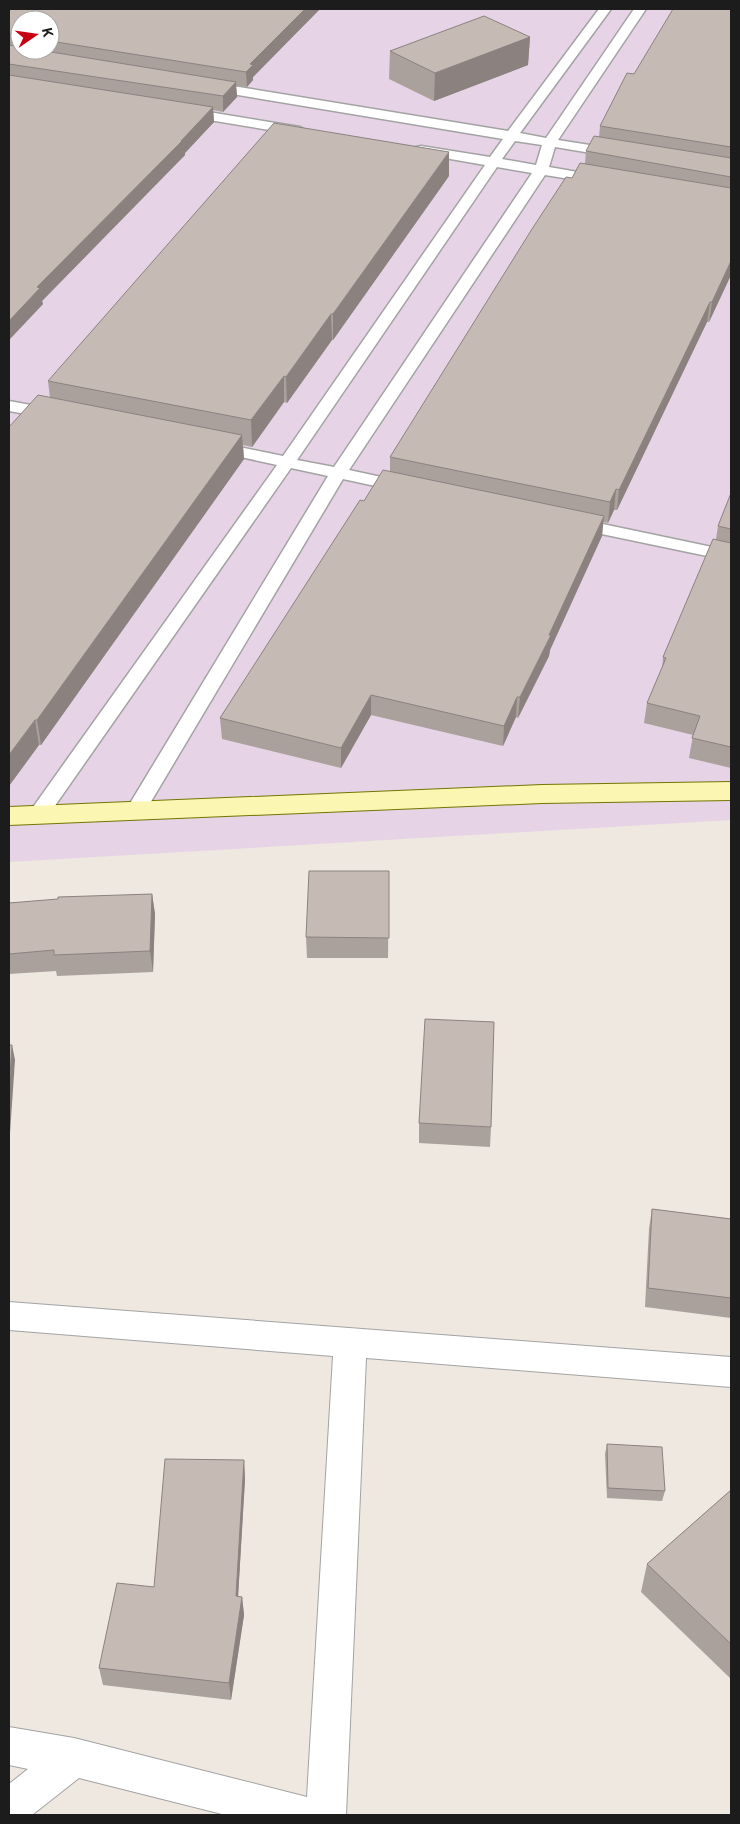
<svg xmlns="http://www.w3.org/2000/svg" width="740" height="1824" viewBox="0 0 740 1824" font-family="'Noto Sans',sans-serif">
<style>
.industrial{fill:#e7d3e6;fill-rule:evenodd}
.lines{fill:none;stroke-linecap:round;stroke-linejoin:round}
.lane-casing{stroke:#a3a3a3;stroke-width:3}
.street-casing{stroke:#a3a3a3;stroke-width:2}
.secondary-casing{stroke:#747502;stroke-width:2}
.lane{fill:#fff;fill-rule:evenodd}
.street{fill:#fff;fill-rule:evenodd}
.secondary{fill:#fbf7b2;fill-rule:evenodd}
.wall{fill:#aaa09c;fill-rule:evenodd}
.shaded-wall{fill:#8b827f}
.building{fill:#c6bab5;stroke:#8b827f}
</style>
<rect width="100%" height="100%" fill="#eee8e1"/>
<path class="industrial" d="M9,9h722v811l-722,42zM20,20h30v30h-30z"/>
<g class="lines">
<g class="lane-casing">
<g id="lane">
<path d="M599,9h12l-91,124 26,5 88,-129h12l-88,131 57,9 7,4 -7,4 -60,-10 -6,20 52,9 7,4 -7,4 -56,-9 -196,295 60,13 2,4 -2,4 -6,1 -60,-13 -200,336 -7,2 -7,-2 -3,-5 202,-334 -37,-8 -246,352 -7,2 -7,-2 -3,-5 3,-5 246,-345 -68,-15 -2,-3 2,-3 6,-2 68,14 202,-291 -69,-12 -2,-3 2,-3 5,-1 69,11 13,-18 -295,-49 -6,-4 1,-3 5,-1 300,49zM515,141l27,4 -6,20 -34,-6zM497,167l35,6 -198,294 -37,-7z"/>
<path d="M184,108l116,19 7,4 -7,4 -121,-20 -2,-3 2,-3z"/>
<path d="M9,401l44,8 6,2 2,3 -2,3 -6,2 -44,-8z"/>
<path d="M574,518l157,33v10l-163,-34 -3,-4 3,-4z"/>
</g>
</g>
<g class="street-casing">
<path id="street" d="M9,1302l722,55v30l-365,-29 -20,457h-120l-147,-37 -47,37h-23v-31l19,-15 -19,-4v-38l65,11 233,59 26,-441 -324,-26z"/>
</g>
<g class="secondary-casing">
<path id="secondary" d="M731,782v18l-189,3 -533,22v-18l533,-22z"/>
</g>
<use href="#lane" class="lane"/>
<use href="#street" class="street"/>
<use href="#secondary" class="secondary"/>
</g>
<g class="wall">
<path d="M9,9h311l-67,68v3l-6,7 -11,-1 1,11 -14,15 -10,-2 1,12 -29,31v2l-143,146 1,3 -34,36zM20,20h30v30h-30z"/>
<path d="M731,9v266l-22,47h-2l-90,188h-3l-6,13 -5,-1 -1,14 -52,114 -1,6 -31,62 -2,-1 -13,29 -132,-31 -30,53 -119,-29 -2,-21 144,-217 26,-29v-15l182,-279 13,-15 1,-12 13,-14 1,-11 34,-52z"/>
<path d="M530,37l-2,28 -94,36 -45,-22 1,-28z"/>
<path d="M449,176l-116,164h-1l-45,63 -3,-1 -32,45 -9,-2 1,14 -203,286h-2l-30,41v-359l41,-29 -2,-17z"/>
<path d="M731,493v275l-42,-10 4,-23 -49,-12 3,-20 15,-34 1,-12 53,-118 2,-13z"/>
<path d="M389,871l-1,87h-81l-1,-21z"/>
<path d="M152,894l3,20 -2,58 -96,4 -1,-5 -47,3v-71z"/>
<path d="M419,1123l72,4 -1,20 -71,-4z"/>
<path d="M652,1209l79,10v99l-86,-11 4,-78z"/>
<path d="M607,1444l58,47 -3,10 -55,-3 -2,-44z"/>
<path d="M244,1460l1,19 -7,118h4l2,18 -13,85 -128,-15 -4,-17 55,-81z"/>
<path d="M731,1490v189l-90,-87 6,-28z"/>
</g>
<g class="shaded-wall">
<path d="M305,9h15l-67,68v3l-6,7 -1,-15 4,-8z"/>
<path d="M530,37l-2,28 -94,36 1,-28z"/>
<path d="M236,82l1,15 -14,15v-16z"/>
<path d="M213,107l1,15 -29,31v2l-143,146 1,3 -34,36v-19l28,-34 144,-146z"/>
<path d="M449,152v24l-116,164v-26z"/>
<path d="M731,261v14l-22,47 3,-20z"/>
<path d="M710,302l-3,20 -90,188 2,-20z"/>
<path d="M331,314l1,26 -45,63 -1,-26z"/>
<path d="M284,376v26l-32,45 -1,-27z"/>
<path d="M242,435l2,24 -203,286 -4,-25z"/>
<path d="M616,489l-2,21 -6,13 2,-21z"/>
<path d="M604,516l-2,20 -52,114 -1,6 -31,62 2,-21z"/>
<path d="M371,695v20l-30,53v-20z"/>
<path d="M517,697l-1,20 -13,29 1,-20z"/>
<path d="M35,720l4,25 -30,41v-31z"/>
<path d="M152,894l3,20 -2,58 -3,-21z"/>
<path d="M12,1045l3,15 -6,88v-57z"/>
<path d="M244,1460l1,19 -8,135 -1,-18z"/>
<path d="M242,1597l2,18 -13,85 -2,-17z"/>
</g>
<g class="building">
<path d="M9,9h296l-55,55 3,1 -7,7 -196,-31v-21h-30v16l-11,-2z"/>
<path d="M673,9h58v138l-131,-21 27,-53 7,1z"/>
<path d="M484,16l46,21 -95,36 -45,-22z"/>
<path d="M9,45l11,2v3h19l197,32 -13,14 -214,-32z"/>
<path d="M9,75l204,32 -32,34 3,-2 -147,148 3,1 -31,33z"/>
<path d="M274,123l175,29 -116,162h-2l-45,63 -2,-1 -33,44 -203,-39z"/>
<path d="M594,136l137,22v19l-145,-26z"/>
<path d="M580,163l151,25v73l-19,41h-2l-91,188 -3,-1 -6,13 -220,-45 142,-228 34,-52 6,1z"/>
<path d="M38,395l204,40 -205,285h-2l-26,35v-328z"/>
<path d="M383,470l221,46 -55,119h2l-31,62h-3l-13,29 -133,-31 -30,53 -121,-30 140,-218 4,1z"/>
<path d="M731,493v36l-13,-3z"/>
<path d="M713,539l18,4v204l-39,-9 8,-22 -53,-13 19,-45 -3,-1z"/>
<path d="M309,871h80v67l-83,-1z"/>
<path d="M152,894l-2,57 -96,4v-5l-45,4v-51l49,-4v-2z"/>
<path d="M425,1019l69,3 -3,105 -72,-4z"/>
<path d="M9,1045h3l-3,46z"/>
<path d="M652,1209l79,10v79l-83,-10z"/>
<path d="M607,1444l55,3 3,44 -57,-3z"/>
<path d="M165,1459l79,1 -8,136 6,1 -13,86 -130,-15 18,-85 37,4z"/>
<path d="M731,1490v154l-84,-80z"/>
</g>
<rect width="740" height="1824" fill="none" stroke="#1c1c1c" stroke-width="20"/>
<g transform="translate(35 35) rotate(77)"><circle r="24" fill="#ffffff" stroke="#a4a4a4"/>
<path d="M0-4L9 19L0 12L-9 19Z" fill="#c80014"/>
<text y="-8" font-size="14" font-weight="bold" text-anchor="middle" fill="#1c1c1c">K</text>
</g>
</svg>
